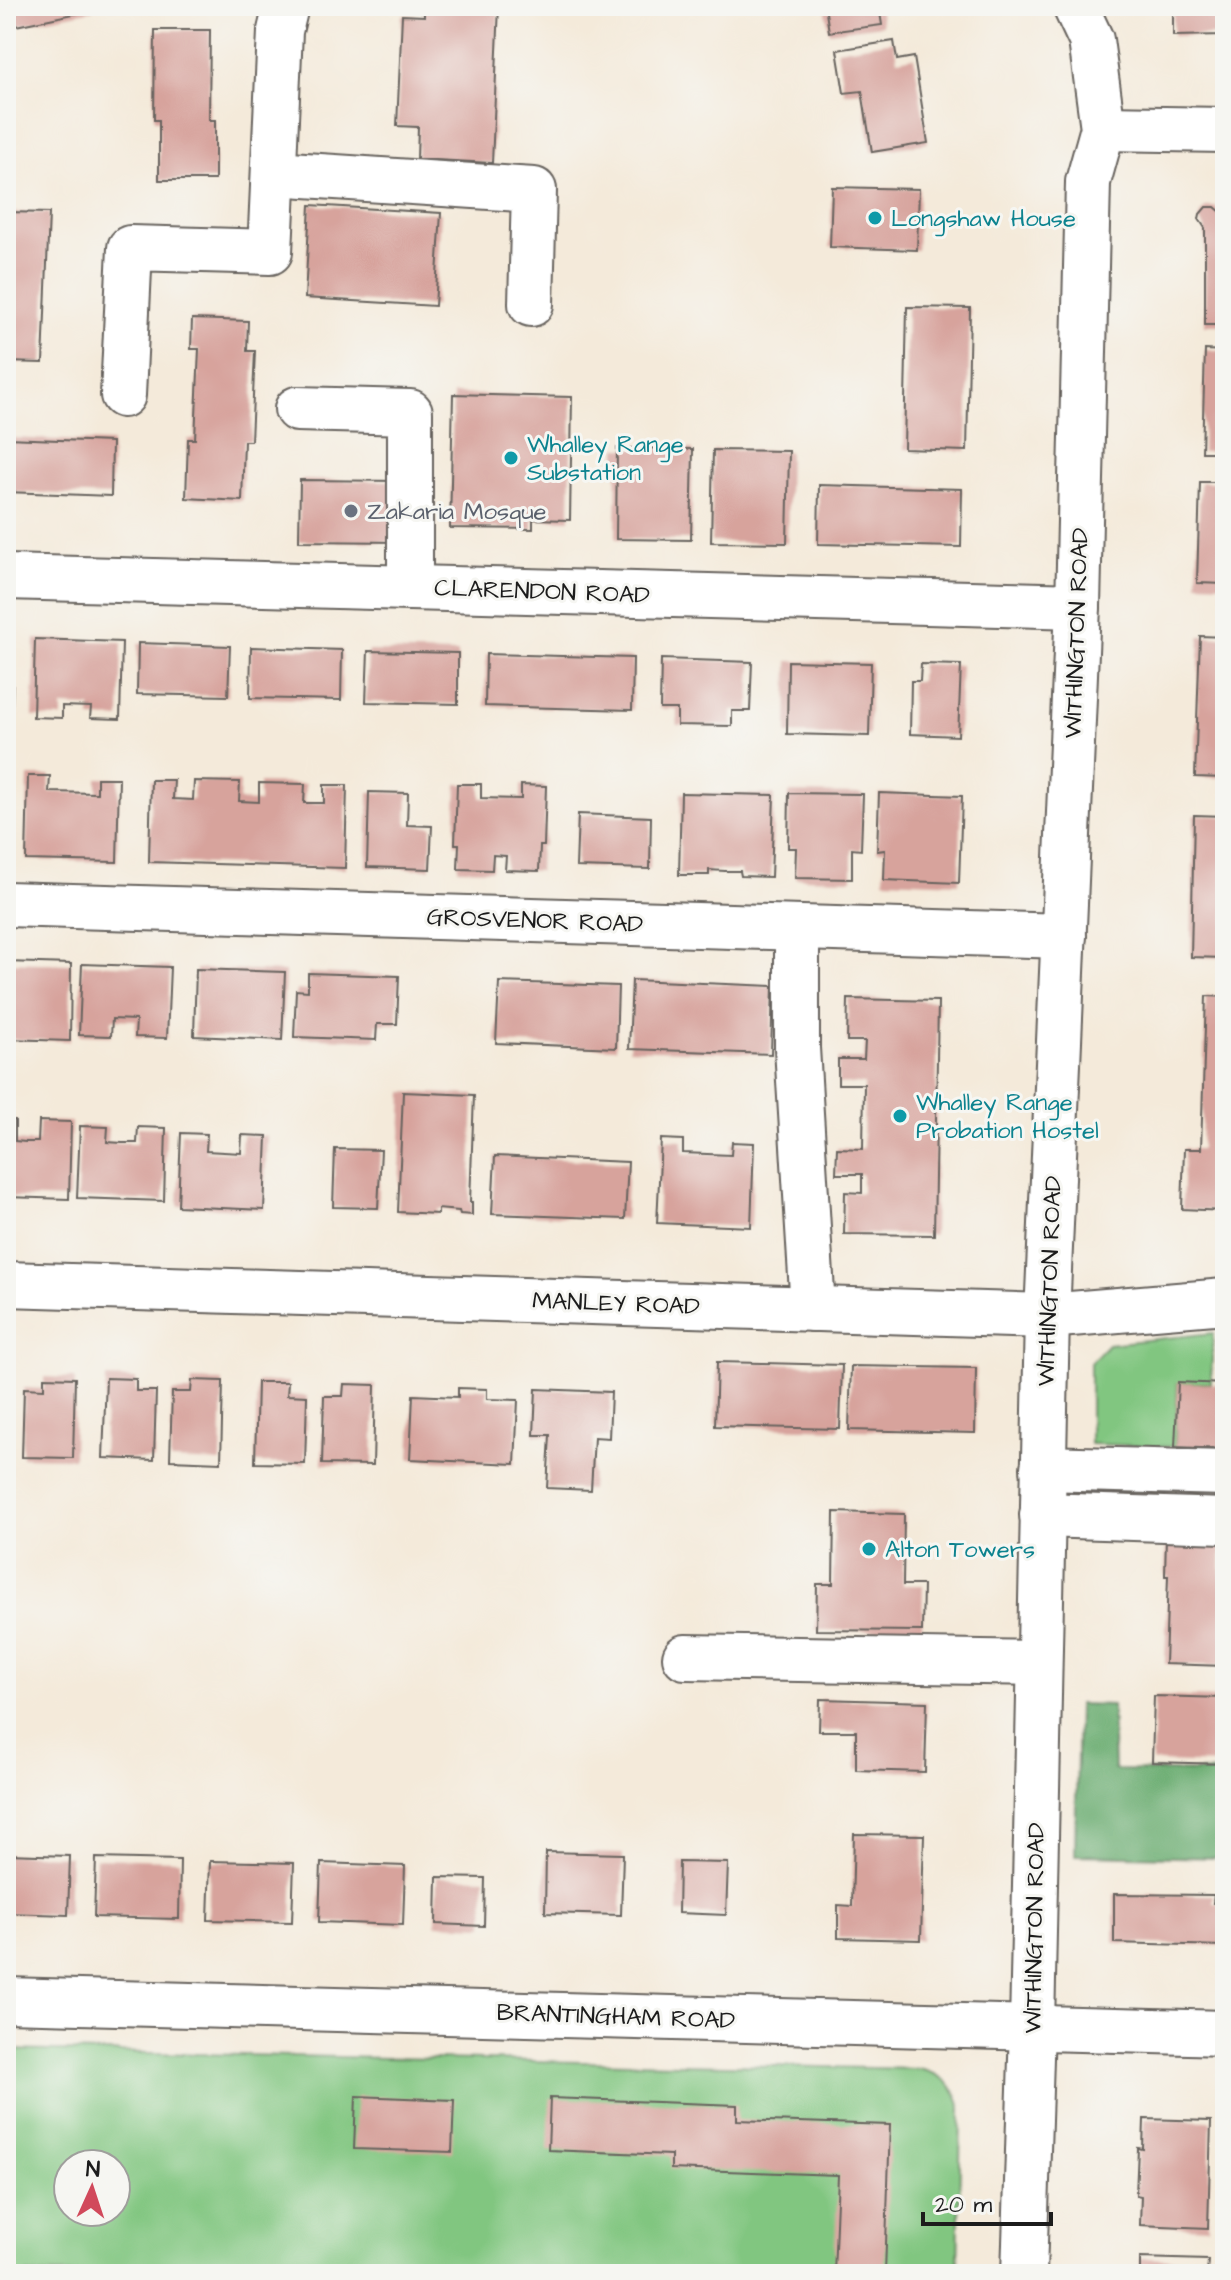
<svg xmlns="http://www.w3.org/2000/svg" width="1231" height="2280" viewBox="0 0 1231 2280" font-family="'Architects Daughter',sans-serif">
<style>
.green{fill:#81c680;stroke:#4e714e;stroke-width:2;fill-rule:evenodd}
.forest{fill:#68ab6e;stroke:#426445;stroke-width:2}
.building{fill:#d7a39c}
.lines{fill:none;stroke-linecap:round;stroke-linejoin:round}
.minor-casing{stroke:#68645e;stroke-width:48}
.minor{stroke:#fff;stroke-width:44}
.culture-dot{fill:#0f9aa8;stroke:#f6f6f2;stroke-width:3}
.worship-dot{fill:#6b7280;stroke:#f6f6f2;stroke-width:3}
.labels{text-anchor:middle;stroke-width:6;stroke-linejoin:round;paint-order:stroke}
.culture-label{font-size:24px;fill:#0d838f;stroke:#f6f6f2;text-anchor:start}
.worship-label{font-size:24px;fill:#5b616d;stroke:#f6f6f2;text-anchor:start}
.street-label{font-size:24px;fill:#1c1c1c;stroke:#f6f6f2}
</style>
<rect width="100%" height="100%" fill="#f6f6f2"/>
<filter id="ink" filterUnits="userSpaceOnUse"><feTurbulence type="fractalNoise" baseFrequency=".0125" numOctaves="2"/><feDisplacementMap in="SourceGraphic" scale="16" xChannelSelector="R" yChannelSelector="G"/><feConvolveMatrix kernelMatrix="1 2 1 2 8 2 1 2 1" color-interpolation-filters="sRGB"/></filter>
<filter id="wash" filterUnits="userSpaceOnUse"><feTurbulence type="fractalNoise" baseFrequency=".006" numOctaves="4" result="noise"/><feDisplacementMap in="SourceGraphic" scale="32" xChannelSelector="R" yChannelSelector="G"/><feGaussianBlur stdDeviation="1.8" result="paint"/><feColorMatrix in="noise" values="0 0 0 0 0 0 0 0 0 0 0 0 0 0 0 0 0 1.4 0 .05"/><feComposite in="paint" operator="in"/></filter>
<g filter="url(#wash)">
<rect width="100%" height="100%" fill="#f4eada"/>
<g class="green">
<path d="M1213,1333l-2,50h-33l-3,64 -85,-3v-81l18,-19z"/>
<path d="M6,2050l913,19c22,5 37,16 42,39l-3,166h-952zM68,2164h48v48h-48z"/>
</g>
<path class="forest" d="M1078,1704l34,1 2,65 111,2v86l-150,-3z"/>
<g id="blocks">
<g class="building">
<path d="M6,6h87v4l-87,18z"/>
<path d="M424,6h75l-7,157 -75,-4 1,-32 -21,-1 5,-111 22,1z"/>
<path d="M825,6h54l3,19 -53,7z"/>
<path d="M1173,6h52v29l-52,1z"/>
<path d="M155,30h55l-1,90h6v60h-56v-60h-5z"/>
<path d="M894,41l3,19 17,-3 14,86 -56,9 -10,-61 -18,2 -7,-43z"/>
<path d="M832,187l87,2 -2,61 -87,-3z"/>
<path d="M310,205l131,8 -6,93 -130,-8z"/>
<path d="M1206,207h9l6,5h4v113h-20v-97l-6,-9 1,-5z"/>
<path d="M6,212l43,1 -6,150 -37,-1z"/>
<path d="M907,307l63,1 -3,143 -63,-2z"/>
<path d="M192,319l56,2 -1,30h8l-4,90h-7l-2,60 -56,-3 2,-59h7l4,-90h-8z"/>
<path d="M1205,350l20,1v101h-23z"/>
<path d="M453,394l119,3 -2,123 -37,-1v10l-83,-1z"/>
<path d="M6,438l106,4 -1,54 -105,-4z"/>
<path d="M617,448l76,1 -2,91 -75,-1z"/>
<path d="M713,450l76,1 -2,92 -76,-1z"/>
<path d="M300,480l102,1v61l-103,-1z"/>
<path d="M1200,482h25v102l-28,-1z"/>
<path d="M819,485l143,4 -1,58 -143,-3z"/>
<path d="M1200,636l25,1v141l-30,-1z"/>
<path d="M6,639h8l-2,67h-6z"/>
<path d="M35,639l87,3 -2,77 -30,-1 1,-11 -29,-1v12l-29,-1z"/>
<path d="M138,643l92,3 -2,50 -91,-2z"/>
<path d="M251,647l91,3 -1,50 -91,-2z"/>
<path d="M368,651l90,2v51l-92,-2z"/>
<path d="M486,654l147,4 -1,52 -147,-4z"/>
<path d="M661,659l91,3 -2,49h-18v15l-55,-1v-16h-17z"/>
<path d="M788,661l83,2 -2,73 -82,-2z"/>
<path d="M921,664l40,1 -3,71 -48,-2 1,-53h9z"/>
<path d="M28,776h22l-1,16 48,1v-15h22l-2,84 -91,-2z"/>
<path d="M151,780h23l-1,19 20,1 1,-19 46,1 -1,19 20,1v-19l46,1 -1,19h20v-18h23l-2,83 -196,-6z"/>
<path d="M457,784h24v14l40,1v-14l25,1 -2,60h-4l-1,25 -34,-1 1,-14 -13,-1 -1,15 -34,-1 1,-25h-4z"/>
<path d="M369,792l39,1 -1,32 25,1 -2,43 -63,-2z"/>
<path d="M681,793l93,2 -3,82 -30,-1 -1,-5h-15l-16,-1v5h-30z"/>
<path d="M789,793l74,1 -2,56 -9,-1v30l-57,-1 1,-30h-8z"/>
<path d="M879,793l83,3 -3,87 -75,-3 1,-30 -8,1z"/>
<path d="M578,814l73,3 -1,52 -74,-2z"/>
<path d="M1194,815l31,1v142l-34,-1z"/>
<path d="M6,962l65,2 -1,77 -64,-2z"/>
<path d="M82,964l88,3 -3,71 -32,-1 1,-17 -24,-1 -1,17 -32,-1z"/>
<path d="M196,969l89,3 -3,68 -88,-4z"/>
<path d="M308,973l91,3 -2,48h-20l-1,16 -82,-3 2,-47 12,1z"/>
<path d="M632,980l141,6 -2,68 -142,-5z"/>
<path d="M499,982l119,4 -2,62 -120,-5z"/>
<path d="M1206,996l19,1v214l-43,-2 2,-60h17z"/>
<path d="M848,999l90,2 -4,234 -90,-1 1,-42 17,1v-19h-26l1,-26 26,1 1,-65h-26v-25h26l1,-18h-18z"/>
<path d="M403,1092l71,3 -4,107h2v13l-12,-1 -1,-3 -21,-2v5l-40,-2z"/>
<path d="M6,1120h9v21l11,1h12l1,-21 32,1 -2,77 -63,-2z"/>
<path d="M80,1126l28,1 -1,15 15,1h15l1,-16 28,1 -2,73 -87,-3z"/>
<path d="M181,1133l26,1 -1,17 35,2 1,-18 25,1 -3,74 -86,-4z"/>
<path d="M661,1139l22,1v13l48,2 1,-13 22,1 -3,84 -94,-4z"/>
<path d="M335,1149l46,1 -3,58 -45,-1z"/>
<path d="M495,1156l133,6 -3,57 -133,-5z"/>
<path d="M717,1362l125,3 -2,64 -125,-3z"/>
<path d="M851,1366l125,2 -1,65 -126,-3z"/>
<path d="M44,1377l31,1 -2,80 -51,-1 2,-69 20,1z"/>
<path d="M106,1378l30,1v12h20l-2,69 -51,-2z"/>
<path d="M192,1380l31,1 -2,81 -51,-2 2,-68h19z"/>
<path d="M257,1382h31l-1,13 20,1 -2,68 -50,-1z"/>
<path d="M1178,1382l47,2v65l-50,-2z"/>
<path d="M344,1384l31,1 -2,80 -51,-1 2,-68h19z"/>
<path d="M458,1388l29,1v10l31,1 -3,64 -105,-5 3,-64 45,2z"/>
<path d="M536,1389l75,3 -2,46 -15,-1 -3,53 -44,-2 3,-53h-16z"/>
<path d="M834,1512l70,2 -1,71h20l-1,46 -106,-1 1,-46h16z"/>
<path d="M1166,1536l56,2 -1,40h4v88l-60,-2 3,-88h-3z"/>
<path d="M1154,1696l71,2v66l-73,-2z"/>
<path d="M820,1699l107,3 -2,70 -69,-2v-39h-37z"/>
<path d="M854,1834l70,1 -3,105 -83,-2v-33l14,1z"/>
<path d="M546,1852l77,2 -2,61 -76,-2z"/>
<path d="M6,1854l64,2 -2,59 -62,-2z"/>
<path d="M96,1858l84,2 -1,59 -85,-2z"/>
<path d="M210,1861l84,2 -2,59 -84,-2z"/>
<path d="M679,1862l49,1 -2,52 -48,-2z"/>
<path d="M321,1863l84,3 -2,59 -84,-3z"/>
<path d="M437,1877l48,1 -1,48 -48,-2z"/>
<path d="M1114,1894l100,1 -1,8 12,1v42l-111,-3z"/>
<path d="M356,2096l98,4 -2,52 -98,-3z"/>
<path d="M550,2098l187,7v15l153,5 -5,149h-51l4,-99 -167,-6v-14l-123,-5z"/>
<path d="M1144,2119l67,2 -3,107 -68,-3 1,-29 -5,-1 2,-47 5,1z"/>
<path d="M1140,2258l68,2 -1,14h-67z"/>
</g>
</g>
</g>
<g filter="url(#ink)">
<use href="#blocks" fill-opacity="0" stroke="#68645e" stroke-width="2"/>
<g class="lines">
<g class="minor-casing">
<g id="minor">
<path d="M1103,128l122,2"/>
<path d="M274,173l260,17 -3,114"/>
<path d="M123,395l7,-147 140,4 10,-221 6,-25"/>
<path d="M297,409l113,3v176"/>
<path d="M6,577l1072,29"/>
<path d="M6,904l1058,32"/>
<path d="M797,928v120l16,261"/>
<path d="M6,1284l1041,32 178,-15"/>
<path d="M1043,1468l182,5"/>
<path d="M1042,1515l183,6"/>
<path d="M685,1657l354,6"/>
<path d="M6,2000l1219,33"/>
<path d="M1024,2274l8,-247 15,-711 31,-710 10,-424 15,-54 -12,-88 -16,-34"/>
</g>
</g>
<use href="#minor" class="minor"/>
</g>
</g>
<g class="culture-dot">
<circle cx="875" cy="218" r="8"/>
<circle cx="511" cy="458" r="8"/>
<circle cx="900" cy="1116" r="8"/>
<circle cx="869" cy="1549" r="8"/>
</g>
<circle class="worship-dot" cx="351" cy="511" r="8"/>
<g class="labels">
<g class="culture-label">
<text x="891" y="226">Longshaw House</text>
<text x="527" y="452">Whalley Range<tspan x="527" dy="28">Substation</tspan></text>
<text x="916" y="1110">Whalley Range<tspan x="916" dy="28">Probation Hostel</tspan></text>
<text x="885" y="1557">Alton Towers</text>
</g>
<g class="worship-label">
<text x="367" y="519">Zakaria Mosque</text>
</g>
<g class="street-label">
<text transform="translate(542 591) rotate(2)" y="8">CLARENDON ROAD</text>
<text transform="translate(1076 633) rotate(-88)" y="8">WITHINGTON ROAD</text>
<text transform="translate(535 920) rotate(2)" y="8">GROSVENOR ROAD</text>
<text transform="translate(1049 1281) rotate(-88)" y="8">WITHINGTON ROAD</text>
<text transform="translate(616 1303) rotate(2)" y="8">MANLEY ROAD</text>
<text transform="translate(1034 1928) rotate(-89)" y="8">WITHINGTON ROAD</text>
<text transform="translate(616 2016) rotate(2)" y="8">BRANTINGHAM ROAD</text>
</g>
</g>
<rect width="1231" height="2280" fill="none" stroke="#f6f6f2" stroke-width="32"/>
<g transform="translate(92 2188) rotate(3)"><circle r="38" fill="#f6f6f2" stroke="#9f9f9c" stroke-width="2"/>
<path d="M0-6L14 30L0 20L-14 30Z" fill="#d1495b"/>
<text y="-12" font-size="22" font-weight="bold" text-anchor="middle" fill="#1c1c1c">N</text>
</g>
<path d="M923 2212v12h128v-12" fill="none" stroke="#1c1c1c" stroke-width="4"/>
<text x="935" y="2212" font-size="24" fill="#1c1c1c" stroke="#f6f6f2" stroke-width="6" paint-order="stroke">20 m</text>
</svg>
